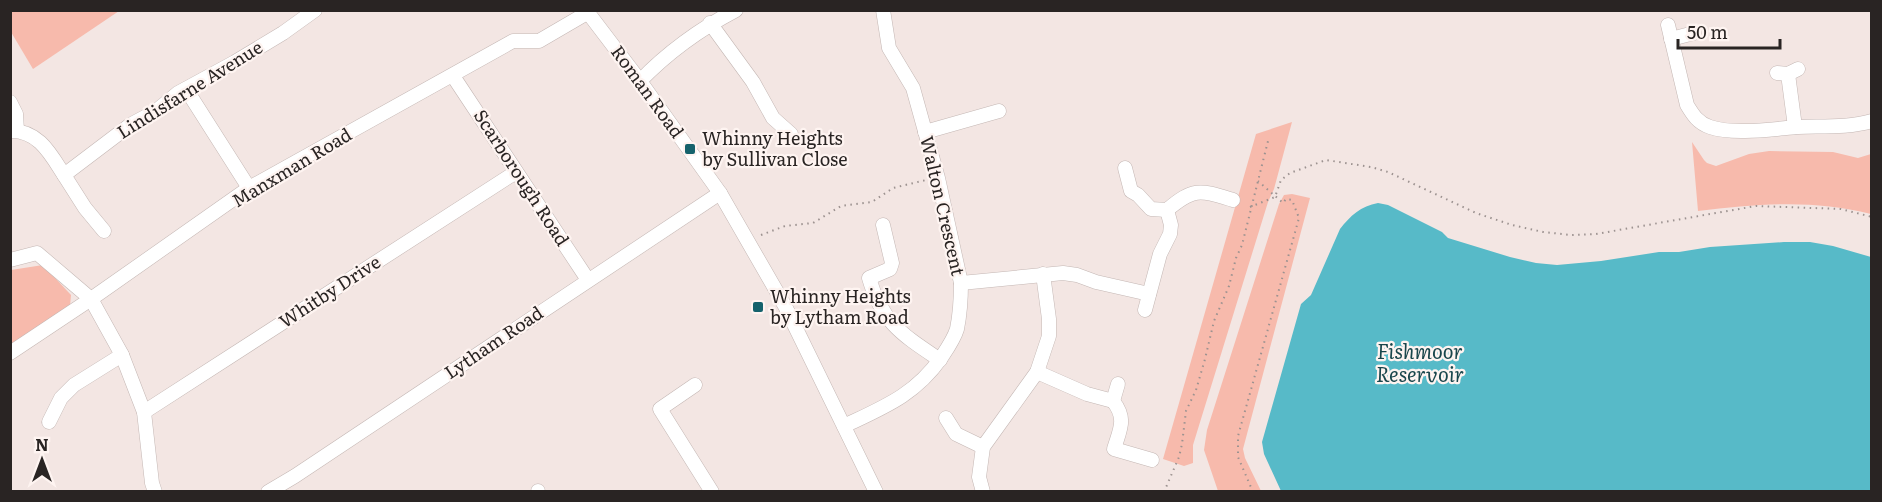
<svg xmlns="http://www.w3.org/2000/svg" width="1882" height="502" viewBox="0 0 1882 502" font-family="Literata,serif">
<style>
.green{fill:#f7baac}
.water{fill:#57bac8}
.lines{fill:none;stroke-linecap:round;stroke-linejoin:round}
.minor-casing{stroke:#c4b7b4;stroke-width:15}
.path{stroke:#9c9290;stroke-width:2;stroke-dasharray:1.5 4.5;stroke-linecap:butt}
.minor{stroke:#fff;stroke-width:14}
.poi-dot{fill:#15626c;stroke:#fef4f1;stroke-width:2}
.labels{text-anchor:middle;stroke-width:4.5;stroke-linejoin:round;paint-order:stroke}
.street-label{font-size:18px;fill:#292423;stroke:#fef4f1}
.poi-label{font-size:18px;fill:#292423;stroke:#fef4f1;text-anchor:start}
.water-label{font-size:20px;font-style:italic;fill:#19464c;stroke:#fef4f1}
</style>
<rect width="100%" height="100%" fill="#f3e6e3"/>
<g class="green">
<path d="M11,10h108v1l-86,58 -22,-37z"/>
<path d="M1292,122l-18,67 -6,13 -71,230 -4,13v18l-9,3 -21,-7 93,-325z"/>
<path d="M1692,142l12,18 3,3 9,3 33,-12 20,-3 64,1 25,6 13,-4v60c-60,-15 -111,-10 -173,-3z"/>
<path d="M1292,194l18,4 -67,251 2,9 16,33h-43l-14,-41 3,-20 72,-226 5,-9z"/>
<path d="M43,265l28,30 -1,11 -59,40v-76z"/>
</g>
<path class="water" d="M1378,203l10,2 54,27 6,6 62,19 26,6 21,2 44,-4 58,-9h20l31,-5 74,-5h26l23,4 38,11v234h-590l-17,-37 -2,-12 39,-138 10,-9 29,-66c10,-13 21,-23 38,-26z"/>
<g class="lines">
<g class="minor-casing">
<g id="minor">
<path d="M586,10l54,71 80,112 65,113 91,186"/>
<path d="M710,23l43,59 20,36 18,16"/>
<path d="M1668,25l19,80c6,10 11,18 23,22 23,8 63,2 88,0 24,-1 50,1 74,-6"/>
<path d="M1671,39l23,-6"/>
<path d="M1777,73l11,1 10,-5"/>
<path d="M1788,74l7,53"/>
<path d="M453,76l135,204"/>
<path d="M640,81c28,-29 60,-52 96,-71"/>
<path d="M186,89l63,99"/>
<path d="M10,102l6,12 1,17"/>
<path d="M10,131c29,-1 41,24 54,44l66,-50 26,-14 22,-18 57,-31 48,-29 32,-23"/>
<path d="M925,132l74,-21"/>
<path d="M1125,168l6,23 7,4 13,14 16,1c27,-23 33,-20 66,-10"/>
<path d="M64,175l21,33 19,23"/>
<path d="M883,225l9,38 -2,6 -21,9c13,45 34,57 71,82"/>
<path d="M10,260l27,-7 54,46 31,56 22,57 8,71 3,9"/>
<path d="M961,283l102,-10 14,2 19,7 53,12"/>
<path d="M1145,310l15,-56 10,-20 1,-9 -4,-15"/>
<path d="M10,353l81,-54 158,-111 264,-147h26l48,-28"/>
<path d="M1037,372l50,22 26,7 5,-17"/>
<path d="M695,385l-35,24 52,83"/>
<path d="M1113,401c14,18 7,28 1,48l38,11"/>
<path d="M144,412l372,-240"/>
<path d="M946,418l10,16 27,13"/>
<path d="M49,422l12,-24 13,-13 48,-30"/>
<path d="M844,426c40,-19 71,-31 97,-68 6,-9 13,-19 16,-29 3,-15 4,-31 4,-46l-23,-105 -25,-90 -24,-40 -6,-38"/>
<path d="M268,492l27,-16 425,-283"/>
<path d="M538,492v-1"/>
<path d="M983,492l-4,-15 4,-30 54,-75 12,-36v-17l-6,-45"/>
</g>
</g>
<g class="path">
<path d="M1250,207l25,-10 6,-17 9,-7 36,-13 45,7 17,5 88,41 36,12 31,7 28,3 25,-1 160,-28 85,3 31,8"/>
<path d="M761,235l24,-9 28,-3 28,-17 31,-4 21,-14 33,-8"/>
<path d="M1164,492l15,-35 3,-13 4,-33 10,-21 9,-31 9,-38 15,-35 7,-28 6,-13 27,-108"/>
<path d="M1253,492l-15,-35v-21l61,-218 -7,-18 -6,-1 -3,4 -25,-22"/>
</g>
<use href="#minor" class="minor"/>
</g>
<g class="poi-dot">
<rect x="684" y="143" width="12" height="12" rx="3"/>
<rect x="752" y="301" width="12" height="12" rx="3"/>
</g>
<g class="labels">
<g class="street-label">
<text transform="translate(190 90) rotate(-32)" y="6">Lindisfarne Avenue</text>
<text transform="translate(647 92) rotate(54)" y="6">Roman Road</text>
<text transform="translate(292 168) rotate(-31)" y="6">Manxman Road</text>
<text transform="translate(521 178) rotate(57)" y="6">Scarborough Road</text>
<text transform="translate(942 206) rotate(77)" y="6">Walton Crescent</text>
<text transform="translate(330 292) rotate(-33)" y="6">Whitby Drive</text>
<text transform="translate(494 343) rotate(-34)" y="6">Lytham Road</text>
</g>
<g class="poi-label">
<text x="702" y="145">Whinny Heights<tspan x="702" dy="21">by Sullivan Close</tspan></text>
<text x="770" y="303">Whinny Heights<tspan x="770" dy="21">by Lytham Road</tspan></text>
</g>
<g class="water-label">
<text x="1420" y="359">Fishmoor<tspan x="1420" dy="23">Reservoir</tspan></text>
</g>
</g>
<rect width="1882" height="502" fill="none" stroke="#292423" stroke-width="24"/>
<g transform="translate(42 460)" stroke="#fef4f1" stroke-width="4.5" paint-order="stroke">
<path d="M0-4.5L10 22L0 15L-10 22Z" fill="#292423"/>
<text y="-9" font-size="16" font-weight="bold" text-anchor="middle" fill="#292423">N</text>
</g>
<path d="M1678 39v9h102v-9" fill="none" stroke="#292423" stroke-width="3"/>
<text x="1687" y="39" font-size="18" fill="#292423" stroke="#fef4f1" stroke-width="4.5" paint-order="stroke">50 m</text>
</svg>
